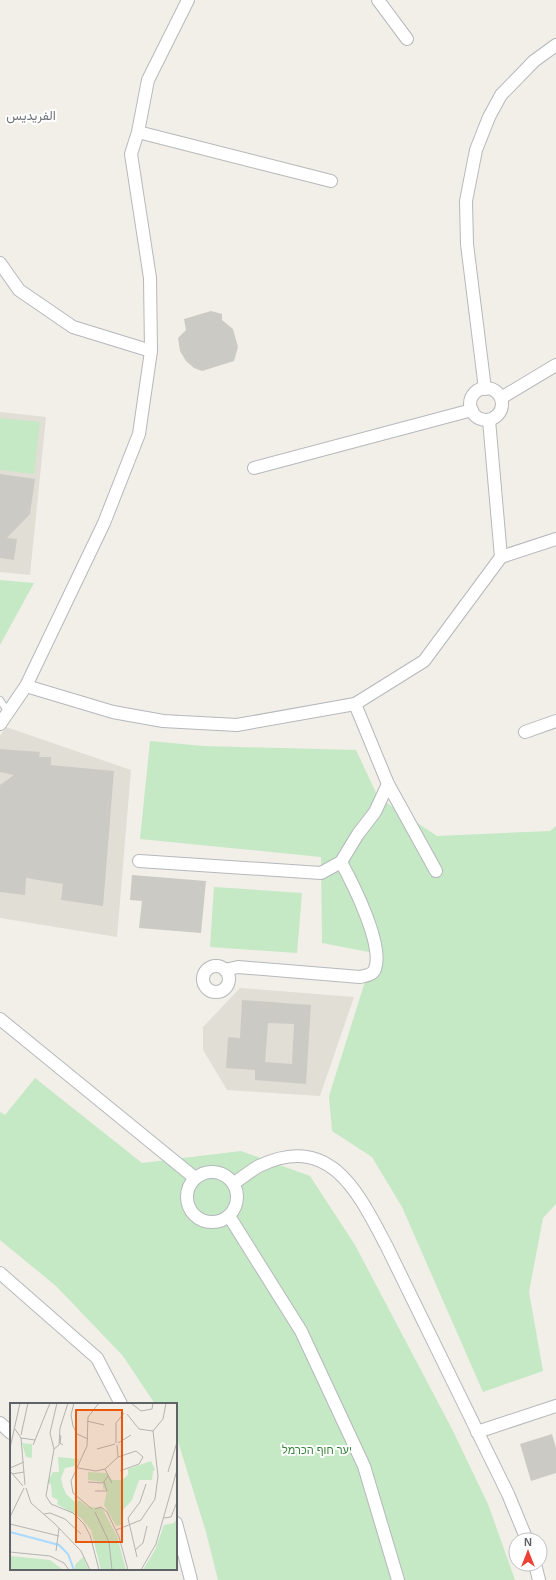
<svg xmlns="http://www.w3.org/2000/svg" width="556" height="1580" viewBox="0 0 556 1580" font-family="Helvetica,Vazirmatn,Heebo,sans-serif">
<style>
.education{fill:#e1ded6}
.green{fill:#c5e8c5}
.building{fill:#cccac5;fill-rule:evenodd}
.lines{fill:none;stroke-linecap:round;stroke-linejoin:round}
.service-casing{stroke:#b5b8bc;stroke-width:8}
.minor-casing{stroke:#b5b8bc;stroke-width:14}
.service{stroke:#fff;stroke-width:6}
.minor{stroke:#fff;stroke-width:12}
.labels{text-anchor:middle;stroke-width:4;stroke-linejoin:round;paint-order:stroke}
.park-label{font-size:11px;fill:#348238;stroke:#fff}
.quarter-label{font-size:13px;fill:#70757a;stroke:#fff}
.inset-river{fill:none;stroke:#aadaff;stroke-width:2}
.inset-road{fill:none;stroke:#b3b3b1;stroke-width:1}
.view{fill:#e8590c;fill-opacity:0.15;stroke:#e8590c;stroke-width:2}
.inset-edge{fill:none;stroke:#5f6368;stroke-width:2}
</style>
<rect width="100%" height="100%" fill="#f1efe8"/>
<g class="education">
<path d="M0,412l46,5 -16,158 -30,-3z"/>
<path d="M6,727l125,43 -14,167 -117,-19v-182z"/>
<path d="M240,988l114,9 -34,99 -93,-6 -24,-40v-23z"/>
</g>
<g class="green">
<path d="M0,418l40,4 -6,52 -34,-4z"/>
<path d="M0,580l34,3 -34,62z"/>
<path d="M150,741l53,5 153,4 22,47 59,39 113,-5 6,-5v378l-13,14 -14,74 14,79 -60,21 -81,-185 -30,-50 -40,-26 -3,-35 45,-143 -52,-10 -1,-86 -181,-18z"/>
<path d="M214,887l88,6 -5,60 -87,-6z"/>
<path d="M35,1078l107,85 99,-12 69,25 45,69 97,184 36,75 27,76h-297l-12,-48 -30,-97v-31h-21l-32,-48 -67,-70 -56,-46v-128l5,3z"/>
</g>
<g class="building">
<path d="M211,311l11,3v6l11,9 5,18 -4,14 -32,10 -8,-3 -8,-7 -6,-10 -2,-13 8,-8 -2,-11z"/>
<path d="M0,474l35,5 -5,35 -23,24 10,1 -3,21 -14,-2z"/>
<path d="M0,749l40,3 -1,5h12v8l63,6 -11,135 -42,-6 2,-16 -37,-6 -1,17 -25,-3v-107l14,-10 -14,-3z"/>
<path d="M132,875l74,6 -5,52 -62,-5 3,-27 -12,-1z"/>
<path d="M242,1000l69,5 -5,79 -51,-4v-10l-29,-2 2,-31 12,1zM268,1023l26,1 -2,40 -27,-2z"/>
<path d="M552,1434l4,14v25l-25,8 -11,-37z"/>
</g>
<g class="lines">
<g class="service-casing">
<path id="service" d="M0,700l8,12"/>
</g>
<g class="minor-casing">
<g id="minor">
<path d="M378,0l29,39"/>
<path d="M138,132l193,49"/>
<path d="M0,263l19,27 54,37 78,24"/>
<circle cx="486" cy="404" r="16"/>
<path d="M485,389l-18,-145 -1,-43 10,-51 13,-33 12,-22 33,-34 22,-16"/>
<path d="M501,398l55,-33"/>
<path d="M254,468l218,-58"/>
<path d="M501,557l55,-18"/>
<path d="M26,686l87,26 50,9 74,4 118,-21 69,-43 77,-104 -12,-137"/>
<path d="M355,704l33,80 48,87"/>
<path d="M0,724l26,-38 78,-163 35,-89 12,-83 -1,-73 -19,-124 7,-22 10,-52 40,-80"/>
<path d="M525,732l31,-11"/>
<path d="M139,861l182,12 20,-11 17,-28 17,-22 13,-28"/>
<circle cx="216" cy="979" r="13"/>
<path d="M225,970l13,-3 122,10c5,-1 13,-2 15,-8 9,-24 -22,-85 -34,-107"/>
<path d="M0,1019l195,159"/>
<circle cx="212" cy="1197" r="25"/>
<path d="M234,1183c8,-5 16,-12 25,-17 71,-34 99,26 127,79l122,249 19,46"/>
<path d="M229,1216l72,115 63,135 34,114"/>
<path d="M0,1273l97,85 24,46"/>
<path d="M0,1423l11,10"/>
<path d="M477,1432l79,-26"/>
<path d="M176,1523l15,57"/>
<path d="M535,1564l4,16"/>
</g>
</g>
<use href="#service" class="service"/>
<use href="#minor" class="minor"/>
</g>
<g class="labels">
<g class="park-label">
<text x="317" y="1454">יער חוף הכרמל</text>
</g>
<g class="quarter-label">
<text x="31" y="120">الفريديس</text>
</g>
</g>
<g transform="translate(10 1403)">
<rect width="167" height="167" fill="#f1efe8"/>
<path d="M12,40l10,1v14l-6,-1zM48,54l21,2 -4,7 -10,2 -4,10 2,9 3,7 10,9 3,-3 9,7 14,1 15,28 9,34h-25l-10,-40 -10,-12 -24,-14 1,-4 -6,-3 -1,-13 -4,-1 6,-11h6zM141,58l4,9 -2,1 -1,9h-13l-7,20 -11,12v13l-5,1 -12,-21 3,-15 -4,-1v-7l-15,-2v-8l18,1 6,7h10l6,-5v-6zM167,116v51h-34l12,-20 9,-25 10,-2zM0,153l40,4 13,10h-53zM73,154l6,13h-14v-5z" fill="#c5e8c5"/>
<path class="inset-river" d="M0,129l49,13 9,9 6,16"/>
<path class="inset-road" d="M47,0l-7,30 4,16 5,-4 1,-17 8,-25M64,0l-3,12 2,11 4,8 11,5M121,0l10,8 11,-2 1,-6M117,11l12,15 14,2 10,-12 3,-16M77,18l17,4M5,26l6,9 4,47M11,32l7,-32M49,32l2,1 -1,7 3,2M11,35l14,2M106,40v-20l8,-10M108,40l13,-8M23,42l17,-42M0,45l10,-45M44,46l-8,47 5,8 22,9 11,11 6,11 9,35M87,46l18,-5M108,54l18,-6 7,6 -4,7 -19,7M0,65l14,-6M68,65l18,3 9,-2 13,-12 -1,-12M95,66l7,14M0,68l13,15M158,69l9,-30M2,71l12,-2M78,79l15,1 5,-7M16,85l5,15 24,21 26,27 9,19M85,88h12l-3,-9M82,106l-19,-16 -2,-12 16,-35 1,-29 11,-14M85,106l6,-2 6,5 12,25 9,33M85,109l14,30 3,28M34,111l6,-1 15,6 16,15M0,114l14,-29M154,115l7,-1 6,-15M0,121l49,12M106,127l25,-10 14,-21 3,-23 -5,-45M125,147l8,-7 4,-17M46,148l3,-23M0,149l40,4 14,7 5,7M127,154l-9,-39 12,-16 6,-18M131,167l15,-26 21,-74"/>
<path class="view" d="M66,7h46v132h-46z"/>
<rect width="167" height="167" class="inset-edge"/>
</g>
<g transform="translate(528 1552)"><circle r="19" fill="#ffffff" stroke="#bfc1c3"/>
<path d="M0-3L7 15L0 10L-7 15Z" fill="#ea4335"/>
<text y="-6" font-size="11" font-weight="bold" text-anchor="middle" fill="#5f6368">N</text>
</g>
</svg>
